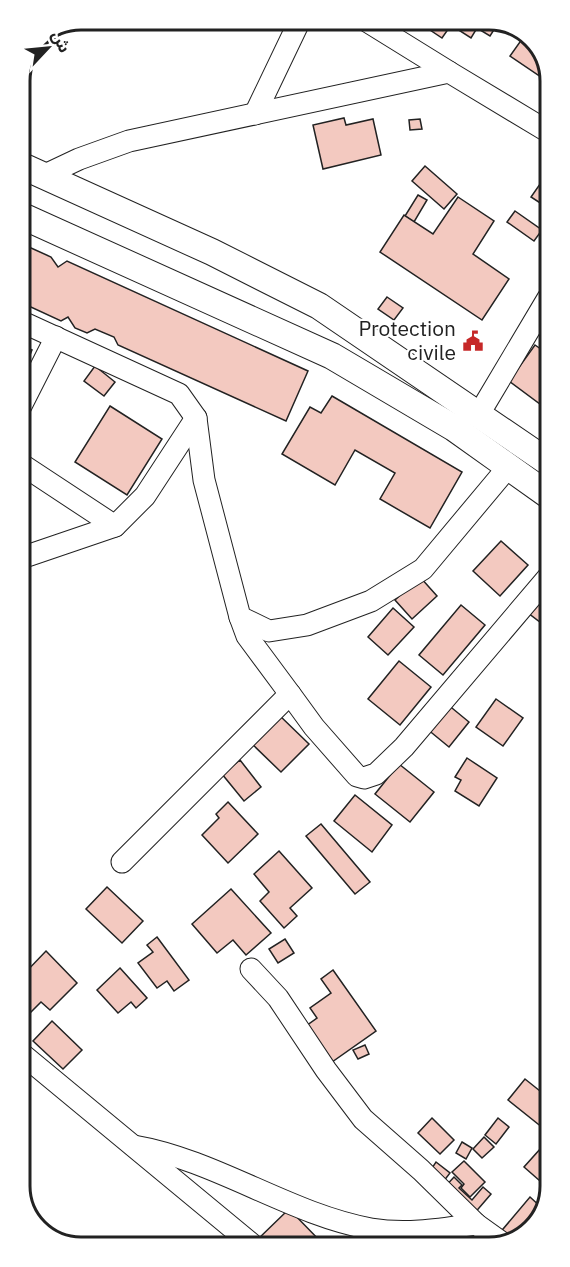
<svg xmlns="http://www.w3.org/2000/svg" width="570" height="1267" viewBox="0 0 570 1267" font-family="'IBM Plex Sans','Noto Sans Arabic',sans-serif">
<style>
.building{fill:#f3c9c0;stroke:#222;stroke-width:1.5}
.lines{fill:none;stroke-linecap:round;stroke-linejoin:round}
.minor-casing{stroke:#222;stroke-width:23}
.major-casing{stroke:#222;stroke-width:28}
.minor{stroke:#fff;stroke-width:21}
.major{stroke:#fff;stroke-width:26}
.labels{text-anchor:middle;stroke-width:4.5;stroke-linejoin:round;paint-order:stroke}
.poi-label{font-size:21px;fill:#222;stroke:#fff;text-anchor:end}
.rim{fill:none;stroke:#222;stroke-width:3}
</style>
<rect width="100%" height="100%" fill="#fff"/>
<g class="building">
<path d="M415,20h78l6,2 -9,14 -13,-8 -6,10 -20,-13 -9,13z"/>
<path d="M527,32l20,29v20l-37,-25z"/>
<path d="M344,118l2,7 27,-6 8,36 -58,14 -10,-44z"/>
<path d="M420,119l2,10 -12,1 -1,-10z"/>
<path d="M425,166l32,28 -13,15 -32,-28z"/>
<path d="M547,174l1,34 -17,-11z"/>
<path d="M418,195l9,5 -13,22 -9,-6z"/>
<path d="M458,197l36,24 -21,33 36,25 -27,41 -102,-68 24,-37 29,19z"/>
<path d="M515,211l27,19 -8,11 -27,-19z"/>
<path d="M20,243l31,14 7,10 9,-6 241,110 -22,50 -168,-76 -4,-8 -19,-8 -8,4 -12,-5 -7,-11 -7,4 -41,-19z"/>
<path d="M387,297l16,11 -9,12 -16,-11z"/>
<path d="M20,345l12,5 -12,30z"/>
<path d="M535,345l13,9v56l-39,-29z"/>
<path d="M95,366l20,16 -11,14 -20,-15z"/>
<path d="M332,396l130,76 -32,56 -50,-29 15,-26 -40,-23 -20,35 -53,-31 28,-47 11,6z"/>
<path d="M110,406l52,33 -35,56 -52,-33z"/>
<path d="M501,541l27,24 -28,31 -27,-25z"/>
<path d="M549,566v63l-30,-23z"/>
<path d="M420,577l17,19 -25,23 -17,-19z"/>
<path d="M461,605l24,20 -42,50 -24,-20z"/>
<path d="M393,608l21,19 -26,28 -20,-18z"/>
<path d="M399,661l32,26 -31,38 -32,-26z"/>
<path d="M441,699l28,23 -20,25 -28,-23z"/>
<path d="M496,699l27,19 -20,28 -27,-19z"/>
<path d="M278,714l31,30 -28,28 -31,-30z"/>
<path d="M467,758l30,20 -18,28 -24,-15 6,-11 -6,-3z"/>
<path d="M240,760l21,27 -17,14 -22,-27z"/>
<path d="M399,764l35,28 -24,30 -35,-28z"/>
<path d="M355,795l37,30 -20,27 -38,-31z"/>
<path d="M228,802l30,32 -30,29 -26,-28 17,-17 -3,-4z"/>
<path d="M321,824l49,58 -15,12 -49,-58z"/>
<path d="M279,851l33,37 -22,20 7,8 -13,12 -24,-27 9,-9 -15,-18z"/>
<path d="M107,887l36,34 -21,22 -36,-34z"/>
<path d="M231,889l40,44 -25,22 -13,-15 -16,13 -25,-29z"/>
<path d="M157,937l32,43 -15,11 -7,-10 -10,7 -19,-25 15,-11 -6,-7z"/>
<path d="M285,939l9,14 -16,10 -9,-14z"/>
<path d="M46,951l31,32 -27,27 -9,-8 -19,19v-45z"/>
<path d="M120,968l27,30 -11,10 -5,-6 -13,11 -21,-23z"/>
<path d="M333,970l43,61 -44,31 -26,-36 11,-8 -7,-10 21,-15 -10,-14z"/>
<path d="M52,1021l30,29 -19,19 -30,-28z"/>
<path d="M365,1045l4,9 -11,5 -5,-9z"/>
<path d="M525,1079l25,20v20l-7,9 -35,-28z"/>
<path d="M432,1118l22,22 -14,14 -22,-21z"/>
<path d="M498,1118l11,9 -13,17 -11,-9z"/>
<path d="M484,1137l10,10 -12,11 -9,-9z"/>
<path d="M550,1138v31l-10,12 -16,-14z"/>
<path d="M462,1142l10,6 -6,11 -10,-6z"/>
<path d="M464,1161l21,21 -15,15 -9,-9 3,-4 -12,-12z"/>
<path d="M436,1162l14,11 -10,13 -8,-18z"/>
<path d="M454,1177l8,8 -3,3 13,12 11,-13 8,7 -18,21 -30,-26z"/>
<path d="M530,1197l12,11 -4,5 3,3 -1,4 -31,24 -11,-9z"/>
<path d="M289,1209l35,36 -62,1 -5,-6z"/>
</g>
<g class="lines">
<g class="minor-casing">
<g id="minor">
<path d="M365,20l84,52"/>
<path d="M255,114l45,-94"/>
<path d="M43,176l36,-17 50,-18 320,-69 98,59"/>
<path d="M20,321l159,73 17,24 8,62 36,137 29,14 38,-6 64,-24 52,-32 86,-103"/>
<path d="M21,406l35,-69"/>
<path d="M479,414l69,-116"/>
<path d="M21,464l94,62"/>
<path d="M21,558l94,-32 30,-30 51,-78"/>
<path d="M290,694l24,33 43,49 7,2 12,-4 28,-27 145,-171"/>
<path d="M122,862l168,-168 -43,-58 -7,-19"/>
<path d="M251,969l27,29 48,72 37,49 58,51 55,54 28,20"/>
<path d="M22,1054l232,192"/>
<path d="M134,1146c82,14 155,68 237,83 36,6 70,0 105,-5"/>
</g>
</g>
<g class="major-casing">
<g id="major">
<path d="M20,165l192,87 107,54 229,156"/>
<path d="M20,215l312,141 122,72 94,67"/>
</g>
</g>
<use href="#minor" class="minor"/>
<use href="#major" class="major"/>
</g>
<defs>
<g id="civic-bare" transform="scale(1.62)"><path d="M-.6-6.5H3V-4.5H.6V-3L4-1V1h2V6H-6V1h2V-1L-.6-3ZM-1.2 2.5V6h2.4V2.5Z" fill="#c62828" stroke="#fff" stroke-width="2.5" paint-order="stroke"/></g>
</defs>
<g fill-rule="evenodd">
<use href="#civic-bare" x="473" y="341"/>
</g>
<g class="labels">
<g class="poi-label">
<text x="456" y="336">Protection<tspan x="456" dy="24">civile</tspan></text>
</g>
</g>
<path d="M0 0H570V1267H0ZM81 30H489A51 51 0 0 1 540 81V1186A51 51 0 0 1 489 1237H81A51 51 0 0 1 30 1186V81A51 51 0 0 1 81 30Z" fill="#fff" fill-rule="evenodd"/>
<path class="rim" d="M81 30H489A51 51 0 0 1 540 81V1186A51 51 0 0 1 489 1237H81A51 51 0 0 1 30 1186V81A51 51 0 0 1 81 30Z"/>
<g transform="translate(48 48) rotate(64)" stroke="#ffffff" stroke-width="4.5" paint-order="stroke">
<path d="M0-4.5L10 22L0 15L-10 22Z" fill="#222222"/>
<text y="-9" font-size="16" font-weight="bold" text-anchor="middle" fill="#222222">ش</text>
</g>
</svg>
